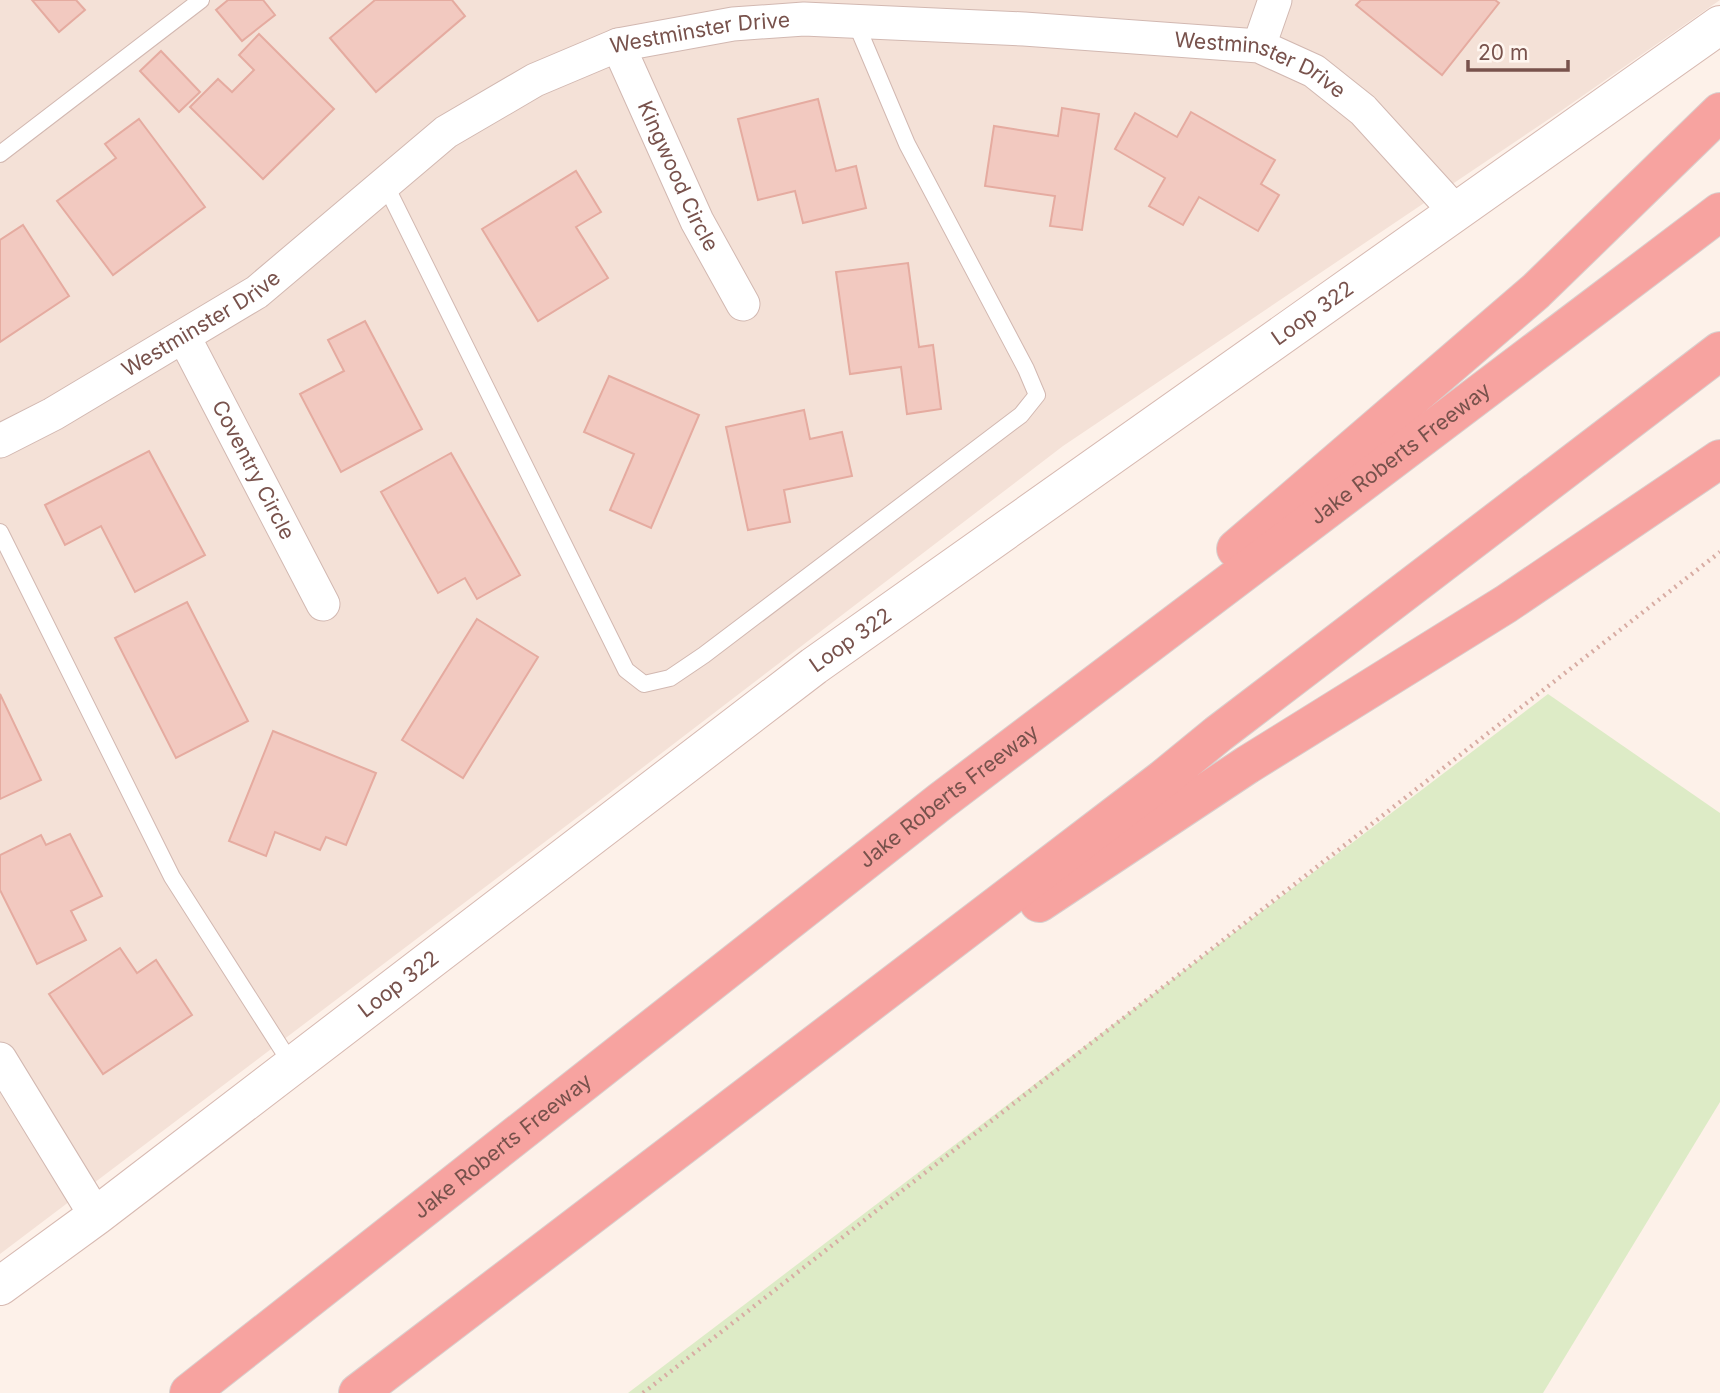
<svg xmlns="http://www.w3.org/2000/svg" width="1720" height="1393" viewBox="0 0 1720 1393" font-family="Inter,sans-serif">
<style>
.residential{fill:#f4e1d7}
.green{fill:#ddebc6}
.building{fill:#f2c9c0;stroke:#e5aba0;stroke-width:2}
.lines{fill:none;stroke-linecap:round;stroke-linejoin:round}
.service-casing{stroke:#d2b8b1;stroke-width:18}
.minor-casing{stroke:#d2b8b1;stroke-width:35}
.secondary-casing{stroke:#d7b9b1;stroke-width:40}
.motorway-casing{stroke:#d9cfcd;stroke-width:40}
.path{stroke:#d8aca3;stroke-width:4.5;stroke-dasharray:2 5;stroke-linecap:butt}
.service{stroke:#fff;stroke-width:16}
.minor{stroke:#fff;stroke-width:33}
.secondary{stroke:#fff;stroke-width:38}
.motorway{stroke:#f7a3a0;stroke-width:38}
.labels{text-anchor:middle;stroke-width:7;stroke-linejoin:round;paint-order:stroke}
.street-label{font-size:21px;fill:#78524c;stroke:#fff6f0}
</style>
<rect width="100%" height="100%" fill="#fdf1e9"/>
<path class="residential" d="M0,0h1720l-162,113 -495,333 -464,355 -599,453z"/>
<path class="green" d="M1548,694l172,119v289l-177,291h-915z"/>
<g class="building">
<path d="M32,0h44l9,10 -26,22z"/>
<path d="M228,0h35l12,15 -33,26 -26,-31z"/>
<path d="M375,0h77l13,16 -89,76 -46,-54z"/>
<path d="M1361,0h134l4,3 -57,72 -86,-70z"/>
<path d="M259,34l75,75 -71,70 -73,-72 28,-28 14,13 22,-22 -15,-15z"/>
<path d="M161,51l39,41 -21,20 -39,-41z"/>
<path d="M818,99l18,72 20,-5 10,42 -63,15 -8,-32 -37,9 -20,-81z"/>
<path d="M1062,108l37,6 -17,116 -32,-4 5,-30 -70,-10 9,-60 64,10z"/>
<path d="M1191,112l84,48 -14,24 18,11 -21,36 -59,-34 -16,28 -34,-19 16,-28 -50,-29 20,-36 42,24z"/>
<path d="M139,119l66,88 -92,68 -56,-74 59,-43 -11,-14z"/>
<path d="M576,171l25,41 -25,15 32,51 -70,43 -56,-92z"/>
<path d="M23,225l46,71 -69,46v-102z"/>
<path d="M908,263l11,84 14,-2 8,64 -34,5 -6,-47 -51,7 -14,-102z"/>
<path d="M365,321l57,108 -81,43 -41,-78 44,-23 -16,-31z"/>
<path d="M609,376l90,39 -48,113 -41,-18 24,-56 -50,-22z"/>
<path d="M804,410l6,29 32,-7 10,44 -68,14 6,32 -42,8 -22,-103z"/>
<path d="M149,451l56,104 -70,37 -34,-66 -36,19 -20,-40z"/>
<path d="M451,453l69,122 -43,24 -12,-21 -27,15 -57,-101z"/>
<path d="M187,602l61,119 -72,37 -61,-120z"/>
<path d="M477,619l61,38 -75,121 -61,-38z"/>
<path d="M0,694l41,86 -41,19z"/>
<path d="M273,731l103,42 -30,72 -20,-8 -6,13 -45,-18 -9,24 -37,-15z"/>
<path d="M70,834l32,62 -31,15 15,29 -49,24 -37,-74v-35l41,-20 5,10z"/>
<path d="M120,948l17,25 19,-13 36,55 -89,59 -54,-80z"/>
</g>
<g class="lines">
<g class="service-casing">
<g id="service">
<path d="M0,154l201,-154"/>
<path d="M385,184l241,486 18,14 26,-6 34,-23 317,-240 16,-20 -11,-26 -119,-225 -52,-123"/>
<path d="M0,532l172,345 120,188"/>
</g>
</g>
<g class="minor-casing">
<g id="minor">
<path id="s1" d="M618,45l79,176 46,83"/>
<path d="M1259,46l16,-46"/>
<path id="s2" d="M184,337l139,267"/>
<path id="s3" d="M0,441l53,-27 204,-122 189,-160 89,-52 83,-35 115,-21 71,-5 220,10 235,17 55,25 49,39 92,101"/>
<path d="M0,1059l96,157"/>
</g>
</g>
<g class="secondary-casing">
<g id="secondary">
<path id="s4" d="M0,1286l96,-70 718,-550 906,-641"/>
</g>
</g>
<g class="motorway-casing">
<g id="motorway">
<path d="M1236,549l300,-258 184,-179"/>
<path d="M1039,903l208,-138 259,-161 214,-145"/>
<path id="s5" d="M189,1393l752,-592 779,-589"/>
<path d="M358,1393l805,-614 55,-45 502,-383"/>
</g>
</g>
<path class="path" d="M643,1393l1077,-841"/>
<use href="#service" class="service"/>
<use href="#minor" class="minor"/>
<use href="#secondary" class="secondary"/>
<use href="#motorway" class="motorway"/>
</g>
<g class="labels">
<g class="street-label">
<text dy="7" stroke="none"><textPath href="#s3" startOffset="821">Westminster Drive</textPath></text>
<text dy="7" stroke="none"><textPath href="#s3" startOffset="1388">Westminster Drive</textPath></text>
<text dy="7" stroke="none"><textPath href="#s1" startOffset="144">Kingwood Circle</textPath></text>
<text dy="7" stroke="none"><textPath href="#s4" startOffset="1634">Loop 322</textPath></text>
<text dy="7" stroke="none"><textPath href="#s3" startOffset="233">Westminster Drive</textPath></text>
<text dy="7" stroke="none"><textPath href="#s5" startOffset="1533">Jake Roberts Freeway</textPath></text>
<text dy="7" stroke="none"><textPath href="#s2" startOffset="150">Coventry Circle</textPath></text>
<text dy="7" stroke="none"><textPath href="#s4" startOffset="1068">Loop 322</textPath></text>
<text dy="7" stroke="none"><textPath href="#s5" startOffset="966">Jake Roberts Freeway</textPath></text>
<text dy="7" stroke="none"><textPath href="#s4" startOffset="500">Loop 322</textPath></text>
<text dy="7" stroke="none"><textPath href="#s5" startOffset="399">Jake Roberts Freeway</textPath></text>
</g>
</g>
<path d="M1468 60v10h100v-10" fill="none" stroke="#78524c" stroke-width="3.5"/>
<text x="1478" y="60" font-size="21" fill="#78524c" stroke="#fff6f0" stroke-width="5" paint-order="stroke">20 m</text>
</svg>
